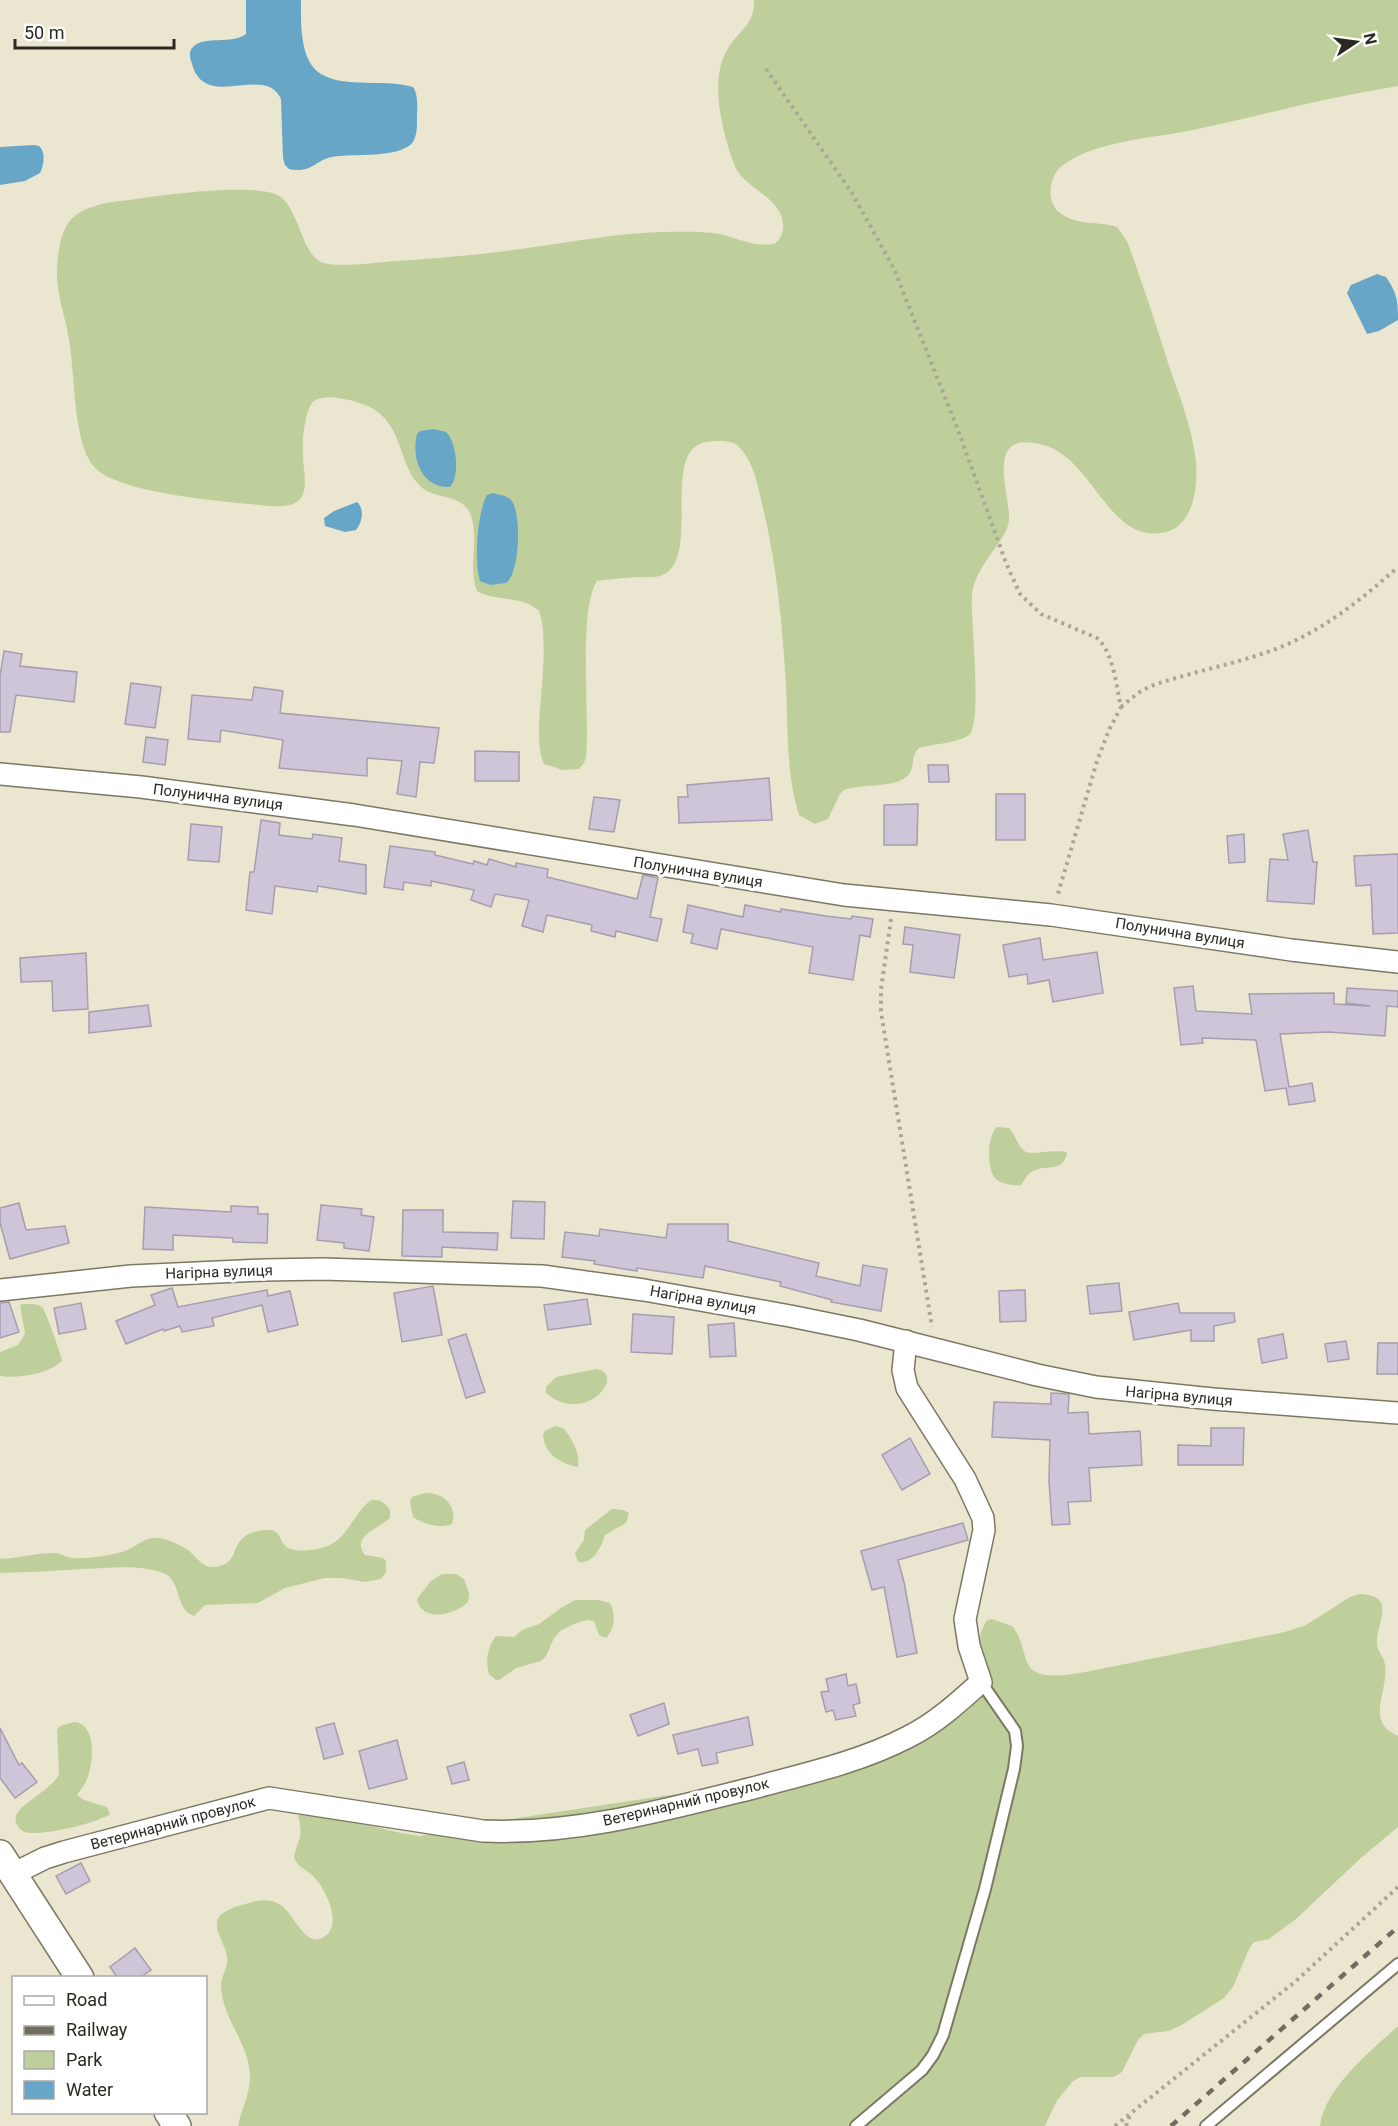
<svg xmlns="http://www.w3.org/2000/svg" width="1398" height="2126" viewBox="0 0 1398 2126" font-family="Roboto,sans-serif">
<style>
.green{fill:#becf9c}
.water{fill:#68a6c8}
.building{fill:#cfc5d9;stroke:#a79db0;stroke-width:1.5}
.lines{fill:none;stroke-linecap:round;stroke-linejoin:round}
.service-casing{stroke:#7c7864;stroke-width:14}
.minor-casing{stroke:#7c7864;stroke-width:24}
.tertiary-casing{stroke:#7c7864;stroke-width:30}
.path{stroke:#aaa695;stroke-width:4;stroke-dasharray:3 4.5;stroke-linecap:butt}
.service{stroke:#fff;stroke-width:10}
.minor{stroke:#fff;stroke-width:21}
.tertiary{stroke:#fff;stroke-width:27}
.rail{stroke:#706d60;stroke-width:4.5;stroke-dasharray:8 8;stroke-linecap:butt}
.labels{text-anchor:middle;stroke-width:6;stroke-linejoin:round;paint-order:stroke}
.street-label{font-size:15px;fill:#2b2921;stroke:#fff}
</style>
<rect width="100%" height="100%" fill="#ebe6d0"/>
<g class="green">
<path d="M754,0h644v86c-69,11 -136,29 -205,44 -39,8 -98,11 -130,35 -14,10 -18,37 -3,48 16,13 39,8 57,14l10,14c15,41 29,83 42,125 11,31 24,64 27,97 1,14 0,31 -5,44 -5,12 -12,22 -25,25 -60,15 -73,-83 -132,-89 -6,0 -12,-2 -18,1 -24,9 -5,57 -7,77 -3,21 -32,42 -37,72 -2,24 11,130 -3,142 -10,8 -37,9 -50,13 -8,7 -4,18 -10,26 -10,15 -48,9 -65,16l-4,4 -12,25 -13,5 -16,-9c-13,-41 -11,-88 -13,-131 -4,-61 -9,-120 -24,-180 -4,-19 -9,-44 -24,-58 -6,-5 -14,-5 -22,-5 -8,1 -14,0 -21,6 -29,22 5,117 -35,129 -7,2 -16,1 -23,1 -13,1 -27,2 -40,4 -19,29 -7,135 -11,176l-2,6 -5,6 -16,1 -19,-6c-5,-11 -5,-24 -5,-37 1,-30 10,-90 0,-116 -17,-16 -43,-9 -62,-20 -10,-25 4,-55 -8,-80 -10,-17 -36,-12 -49,-25 -23,-23 -16,-63 -52,-80 -12,-5 -43,-14 -54,-5 -10,8 -12,43 -11,55 0,12 5,29 -1,40 -3,5 -7,8 -13,9 -12,3 -27,0 -40,-1 -41,-4 -106,-10 -143,-28 -7,-4 -13,-9 -17,-16 -16,-31 -14,-85 -20,-120 -3,-21 -11,-42 -12,-63 0,-18 2,-41 12,-55 13,-17 41,-20 60,-22 28,-4 131,-19 152,-3 19,15 21,60 43,66 17,5 53,-1 73,-2 45,-3 91,-7 137,-14 43,-6 85,-14 128,-15 19,0 38,-1 57,2 19,4 34,13 55,10 5,-3 8,-9 9,-15 3,-25 -27,-37 -41,-52 -6,-6 -9,-16 -12,-24 -9,-31 -20,-73 -3,-103 11,-20 28,-24 27,-50z"/>
<path d="M997,1127l12,1c7,7 9,20 17,24 5,3 29,-3 40,0l1,2c-6,21 -22,8 -37,19 -4,3 -6,8 -9,12 -8,1 -22,-1 -27,-8 -7,-11 -7,-42 3,-50z"/>
<path d="M23,1304c6,0 14,-1 19,3 3,2 20,50 20,54 -14,13 -44,18 -62,15v-24l18,-7 7,-11 -5,-29z"/>
<path d="M597,1369c30,7 -13,57 -51,24v-6l10,-10z"/>
<path d="M555,1426l8,2c9,10 17,25 15,39 -18,-3 -34,-14 -35,-32l2,-4z"/>
<path d="M425,1493c18,-1 33,13 27,31 -12,5 -29,0 -39,-7l-3,-16 2,-4z"/>
<path d="M371,1500c8,-1 15,3 19,10v8c-10,10 -40,18 -25,37l18,3 3,3v11l-5,7 -16,3 -23,-4h-17l-40,10 -27,15 -53,2 -11,11c-19,-6 -12,-36 -31,-43 -24,-9 -54,-5 -79,-4 -28,2 -56,3 -84,4v-14c18,-1 36,-6 54,-6 7,0 11,4 18,5 15,1 34,-2 50,-6 12,-3 23,-16 37,-14 9,1 21,7 29,12 9,7 14,18 26,17 32,-3 9,-33 51,-37 19,-1 12,11 23,18 9,5 30,2 40,-2 20,-9 26,-33 43,-46z"/>
<path d="M612,1509l11,1 6,3 -3,10 -21,12c-4,12 -11,29 -27,27l-3,-9 9,-13 1,-10z"/>
<path d="M442,1574h14l8,5 5,14 -1,9c-12,13 -47,21 -51,-3l14,-18z"/>
<path d="M1360,1594c38,2 16,28 17,49 0,9 7,13 8,22 4,26 -21,57 13,71v91l-36,30 -66,62 -27,20 -15,3 -5,7 -16,38 -9,11 -44,28 -12,5 -24,3 -6,6 -16,32 -8,5h-33l-8,4 -17,21 -11,24h-807c3,-16 12,-32 12,-49 0,-33 -28,-58 -29,-91 0,-11 8,-18 6,-30 -2,-11 -12,-25 -10,-35 3,-8 11,-11 18,-14 14,-4 30,-11 44,-3 14,7 25,43 43,34 23,-11 4,-49 -9,-62 -7,-7 -16,-9 -19,-19 4,-19 10,-20 4,-41l4,-3 33,4 66,16 19,3 71,-14 178,-27 39,-4 55,2 209,-95 9,-66 5,-11 6,-2 20,7c9,11 10,22 15,36 7,19 37,13 53,11l205,-41 21,-7 44,-28z"/>
<path d="M575,1600h23l12,3c6,11 5,25 -4,35l-7,-3 -5,-14 -7,-1 -13,4 -14,7 -6,7 -8,18 -5,5 -25,7 -17,12h-3l-7,-6c-4,-13 -1,-28 7,-38l18,1 8,-7 17,-6 22,-16z"/>
<path d="M74,1722c24,2 19,42 13,57 -2,6 -7,11 -10,16l7,5 23,7 3,7c-12,9 -71,23 -85,18 -4,-1 -8,-6 -9,-10 -6,-16 38,-31 43,-49l-2,-43 3,-4z"/>
<path d="M1398,2026v100h-78c5,-39 51,-75 78,-100z"/>
</g>
<g class="water">
<path d="M246,0h55c0,24 -2,65 24,76 14,7 31,6 46,7 14,0 28,0 42,4 6,9 4,22 4,32 0,8 0,16 -4,23 -13,17 -60,11 -81,15 -17,3 -20,17 -43,12l-4,-4 -2,-7 -2,-59c-16,-36 -76,13 -89,-35 -2,-6 -4,-12 1,-17 11,-12 39,-2 53,-13z"/>
<path d="M34,145l5,1c7,6 5,19 1,27l-15,8 -25,4v-38z"/>
<path d="M1377,274l9,3c11,16 12,24 12,43l-19,11 -12,3 -20,-41 4,-8z"/>
<path d="M434,429l12,3c11,10 14,45 4,55 -29,1 -39,-29 -33,-53l3,-3z"/>
<path d="M493,493c6,2 13,2 18,7 11,12 9,74 -5,83l-16,2 -10,-4c-6,-20 -3,-68 7,-86z"/>
<path d="M357,502c8,7 5,21 -1,28l-11,2 -20,-6 -1,-8 10,-7z"/>
</g>
<g class="building">
<path d="M4,651l18,3 -2,12 57,6 -3,30 -58,-7 -6,37h-10v-56z"/>
<path d="M131,683l30,4 -6,41 -30,-4z"/>
<path d="M254,687l29,4 -3,22 159,15 -5,35 -14,-1 -4,35 -19,-3 5,-33 -35,-3v18l-88,-8 4,-28 -62,-10 -1,12 -32,-3 4,-44 60,5z"/>
<path d="M146,737l22,3 -3,25 -22,-3z"/>
<path d="M475,751l44,1v29h-44z"/>
<path d="M928,765h20l1,17h-20z"/>
<path d="M769,778l3,42 -93,3 -1,-26h10l-1,-12z"/>
<rect x="996" y="794" width="29" height="46"/>
<path d="M594,797l26,3 -6,32 -25,-3z"/>
<path d="M918,804l-1,41h-33v-40z"/>
<path d="M261,820l19,3 -1,12 33,4 1,-5 29,4 -3,23 27,4v29l-48,-8 -1,6 -42,-6 -3,28 -26,-4 4,-38h4z"/>
<path d="M191,824l31,3 -3,35 -31,-2z"/>
<path d="M1308,830l5,32h4l-3,42 -47,-3 3,-42 18,1 -5,-26z"/>
<path d="M1244,834l1,28 -16,1 -2,-27z"/>
<path d="M390,846l45,6v3l38,9 1,-3 13,4 2,-6 27,8v-4l32,6 -1,8 90,22 6,-24 15,3 -8,39 12,2 -5,22 -41,-10 -1,6 -24,-6 1,-6 -45,-10 -4,17 -21,-6 7,-26 -34,-6 -4,13 -20,-7 3,-10 -43,-9v5l-27,-4 -1,8 -19,-3z"/>
<path d="M1398,854v79l-25,1 -2,-49 -15,1 -2,-30z"/>
<path d="M688,905l55,12 2,-12 36,7v-3l45,7 25,3 1,-3 21,3 -3,18 -10,-2 -7,45 -44,-7 4,-26 -92,-18 -4,20 -26,-6 2,-9 -10,-2z"/>
<path d="M905,927l55,8 -6,43 -44,-6 3,-27 -10,-1z"/>
<path d="M1040,938l3,22 54,-8 6,41 -50,9 -4,-22 -21,4 -1,-10 -18,3 -6,-32z"/>
<path d="M86,953l2,56 -35,2 -1,-30 -31,1 -1,-24z"/>
<path d="M1193,986l3,25 56,3 -3,-20 85,-1v11l36,2 -24,-3 1,-15 51,3v16l-11,-1 -2,30 -57,-4 -48,2 9,53 23,-4 3,18 -26,4 -3,-17 -21,3 -9,-51 -54,-2 1,5 -22,2 -7,-57z"/>
<path d="M148,1005l3,21 -62,7v-21z"/>
<path d="M513,1201l32,1 -1,37 -33,-1z"/>
<path d="M19,1203l7,27 39,-4 4,17 -59,16 -10,-36v-15z"/>
<path d="M321,1205l41,4 -1,6 13,2 -5,34 -25,-3v-5l-27,-3z"/>
<path d="M231,1206l27,1v7h10l-1,29 -34,-1v-4l-60,-3v15l-30,-1 2,-42 86,5z"/>
<path d="M403,1210h40v22l55,1 -1,17 -55,-3v10l-40,-1z"/>
<path d="M668,1224h60v17l91,22 -3,13 44,10 3,-21 24,4 -6,42 -50,-9 1,-2 -52,-14 1,-4 -76,-16 -2,12 -66,-10v3l-43,-7 1,-3 -33,-4 3,-25 34,4 1,-7 66,9z"/>
<path d="M1119,1283l3,28 -32,3 -3,-28z"/>
<path d="M433,1286l9,49 -40,7 -8,-49z"/>
<path d="M172,1288l6,19 89,-17 1,6 22,-5 8,34 -30,7 -6,-27 -50,13 2,8 -32,6 -2,-6 -16,5 -1,-2 -37,15 -10,-23 39,-16 -4,-10z"/>
<path d="M1025,1290l1,31 -26,1 -1,-31z"/>
<path d="M587,1299l4,25 -43,6 -4,-25z"/>
<path d="M9,1302l10,30 -19,6v-35z"/>
<path d="M81,1303l5,26 -27,5 -5,-26z"/>
<path d="M1178,1303l2,10h54l1,9 -21,4v15h-23v-11l-57,10 -5,-28z"/>
<path d="M633,1314l41,3 -2,37 -41,-2z"/>
<path d="M734,1323l2,33 -26,1 -2,-32z"/>
<path d="M466,1334l19,58 -19,6 -18,-58z"/>
<path d="M1283,1334l4,24 -25,5 -4,-24z"/>
<path d="M1346,1341l3,18 -21,3 -3,-18z"/>
<path d="M1378,1343h20v31h-21z"/>
<path d="M1051,1393l18,1 -1,19 20,-1 1,22 51,-3 2,34 -53,3 2,33 -23,1 2,22 -18,1 -3,-45 1,-40 -58,-3 2,-35 57,2z"/>
<path d="M1211,1428h33l-1,37h-65v-20l33,1z"/>
<path d="M910,1438l20,36 -28,16 -20,-35z"/>
<path d="M963,1523l5,17 -70,20 6,22 13,71 -20,4 -13,-70 -12,3 -11,-39z"/>
<path d="M846,1674l2,12 8,-2 4,19 -7,2 3,11 -20,4 -3,-10 -7,2 -5,-20 8,-1 -3,-12z"/>
<path d="M664,1703l5,21 -31,12 -8,-21z"/>
<path d="M748,1717l5,28 -37,8 2,10 -16,3 -4,-17 -20,5 -5,-19z"/>
<path d="M334,1723l9,31 -19,5 -8,-31z"/>
<path d="M0,1728l19,37 3,-2 15,19 -22,16 -15,-20z"/>
<path d="M397,1740l10,39 -38,10 -10,-38z"/>
<path d="M464,1762l5,18 -17,4 -5,-17z"/>
<path d="M81,1863l9,18 -24,13 -10,-18z"/>
<path d="M135,1948l16,22 -10,7h-24l-7,-10z"/>
</g>
<g class="lines">
<g class="service-casing">
<g id="service">
<path d="M856,2126l66,-56 11,-15 10,-20 42,-146 29,-120 3,-23 -2,-15 -34,-49"/>
<path d="M1206,2126l192,-162"/>
</g>
</g>
<g class="minor-casing">
<g id="minor">
<path d="M0,774l141,13 213,28 490,80 207,20 240,35 107,12"/>
<path d="M0,1290l131,-14 133,-6 59,-1 219,7 102,14 146,26 69,14 178,45 59,12 117,12 185,14"/>
<path d="M13,1874l32,-16 19,-6 205,-54 214,33c92,4 182,-21 270,-43 52,-14 107,-26 155,-51 28,-14 51,-35 73,-55l-12,-36 -4,-27 19,-89 -1,-12 -18,-39 -58,-91 -4,-18 3,-29"/>
</g>
</g>
<g class="tertiary-casing">
<g id="tertiary">
<path d="M0,1854l80,124"/>
<path d="M168,2112l9,14"/>
</g>
</g>
<g class="path">
<path d="M766,69l86,124 42,76 64,161 48,133 14,31 21,20 56,24c17,15 19,48 24,69l-12,23 -12,31 -40,136"/>
<path d="M1121,707l17,-14 13,-7c45,-16 93,-23 137,-42 42,-19 76,-47 110,-77"/>
<path d="M891,919l-10,70v23l51,315"/>
<path d="M1115,2126l181,-145 102,-94"/>
<path d="M1126,2126l4,-11"/>
</g>
<use href="#service" class="service"/>
<use href="#minor" class="minor"/>
<use href="#tertiary" class="tertiary"/>
<path class="rail" d="M1171,2126l227,-199"/>
</g>
<g class="labels">
<g class="street-label">
<text transform="translate(218 797) rotate(7)" y="5">Полунична вулиця</text>
<text transform="translate(698 872) rotate(9)" y="5">Полунична вулиця</text>
<text transform="translate(1180 933) rotate(9)" y="5">Полунична вулиця</text>
<text transform="translate(219 1272) rotate(-2)" y="5">Нагірна вулиця</text>
<text transform="translate(703 1300) rotate(10)" y="5">Нагірна вулиця</text>
<text transform="translate(1179 1396) rotate(5)" y="5">Нагірна вулиця</text>
<text transform="translate(686 1802) rotate(-13)" y="5">Ветеринарний провулок</text>
<text transform="translate(173 1823) rotate(-15)" y="5">Ветеринарний провулок</text>
</g>
</g>
<rect x="12" y="1976" width="195" height="138" fill="#ffffff" stroke="#aaa9a6" stroke-width="1.5"/>
<rect x="24" y="1996" width="30" height="9" fill="#ffffff" stroke="#aaa9a6" stroke-width="1.5"/>
<text x="66" y="2006" font-size="18" fill="#2b2921">Road</text>
<rect x="24" y="2026" width="30" height="9" fill="#706d60" stroke="#aaa9a6" stroke-width="1.5"/>
<text x="66" y="2036" font-size="18" fill="#2b2921">Railway</text>
<rect x="24" y="2051" width="30" height="18" fill="#becf9c" stroke="#aaa9a6" stroke-width="1.5"/>
<text x="66" y="2066" font-size="18" fill="#2b2921">Park</text>
<rect x="24" y="2081" width="30" height="18" fill="#68a6c8" stroke="#aaa9a6" stroke-width="1.5"/>
<text x="66" y="2096" font-size="18" fill="#2b2921">Water</text>
<g transform="translate(1356 42) rotate(77)" stroke="#ffffff" stroke-width="4.5" paint-order="stroke">
<path d="M0-4.5L10 22L0 15L-10 22Z" fill="#2b2921"/>
<text y="-9" font-size="16" font-weight="bold" text-anchor="middle" fill="#2b2921">N</text>
</g>
<path d="M15 39v9h159v-9" fill="none" stroke="#2b2921" stroke-width="3"/>
<text x="24" y="39" font-size="18" fill="#2b2921" stroke="#ffffff" stroke-width="4.5" paint-order="stroke">50 m</text>
</svg>
